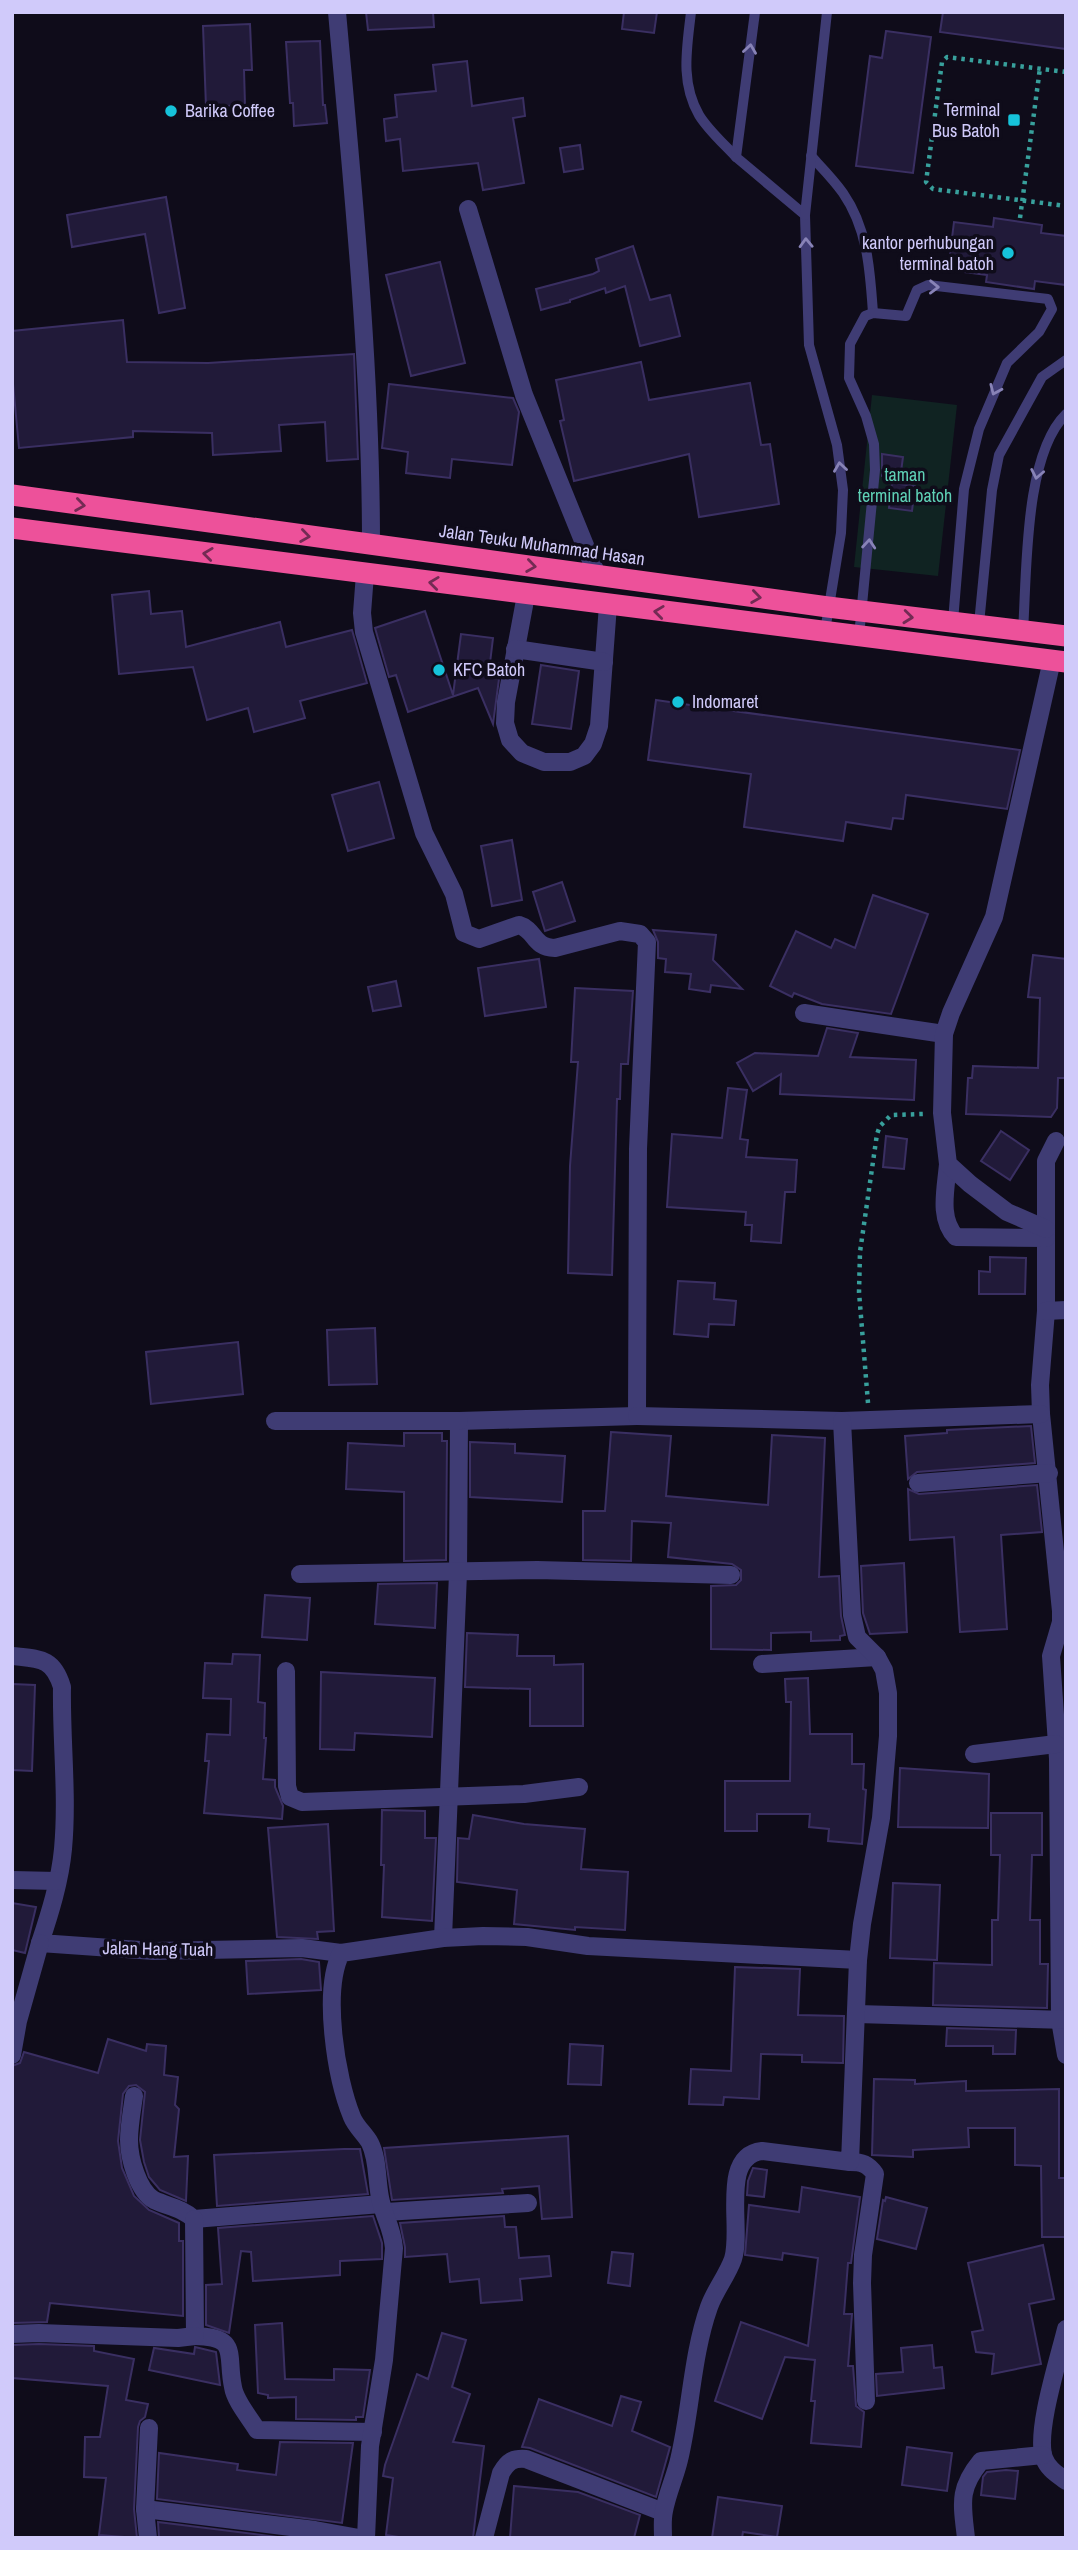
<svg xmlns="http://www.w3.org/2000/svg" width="1078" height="2550" viewBox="0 0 1078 2550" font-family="'Archivo Narrow',sans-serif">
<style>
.green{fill:#102322}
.building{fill:#211a39;stroke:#3a2f62;stroke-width:2}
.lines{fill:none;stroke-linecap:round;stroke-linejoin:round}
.path{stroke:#38a09c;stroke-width:4.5;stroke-dasharray:3.5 5;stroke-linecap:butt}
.lane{stroke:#3f3c74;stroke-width:10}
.street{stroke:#3f3c74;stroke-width:18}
.highway{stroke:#ed519a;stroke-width:21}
.oneway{stroke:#8883b7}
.oneway2{stroke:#732b54}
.poi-dot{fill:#16c3da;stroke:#0f0c1a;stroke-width:2.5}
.labels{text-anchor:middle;stroke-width:7;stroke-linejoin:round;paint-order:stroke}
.poi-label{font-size:18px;fill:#d0cafa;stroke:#0f0c1a;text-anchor:start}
.park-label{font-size:18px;fill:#5fd1b6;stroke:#0f0c1a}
.street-label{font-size:18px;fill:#d0cafa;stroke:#0f0c1a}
</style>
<rect width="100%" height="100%" fill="#0f0c1a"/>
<path class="green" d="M872,395l85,10 -19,171 -84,-9z"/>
<g class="building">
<path d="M366,12h67l1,15 -66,3z"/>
<path d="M624,12h33l-3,21 -32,-4z"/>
<path d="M943,12h123v37l-126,-17z"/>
<path d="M250,24l2,46h-8l1,35 -39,2 -3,-81z"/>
<path d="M886,31l45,6 -18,136 -57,-7 14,-110 12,2z"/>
<path d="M320,41l3,64h2l2,18 -33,3 -1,-23h-3l-4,-61z"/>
<path d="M467,61l5,45 51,-8 2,18 -12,2 11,65 -41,7 -5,-27 -75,8 -3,-32 -14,2 -2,-22 13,-2 -2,-22 41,-4 -3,-26z"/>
<path d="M580,145l3,24 -19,3 -4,-24z"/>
<path d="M166,197l19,111 -26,5 -14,-79 -73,13 -5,-32z"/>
<path d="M994,218l48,7 -1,8 25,3v49l-31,-4 -1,8 -48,-7 1,-7 -39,-5 6,-48 39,5z"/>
<path d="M633,246l17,54 20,-5 10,41 -40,10 -15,-60 -19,7 -1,-5 -35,12v2l-29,8 -5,-21 57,-15 6,-3 -3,-12z"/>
<path d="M440,262l25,101 -54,13 -25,-101z"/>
<path d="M123,320l4,42 81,1 146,-9 4,105 -31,2 -2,-39 -46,3 2,26 -68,4 -1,-22 -79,-2v6l-114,11 -7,-75v-42z"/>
<path d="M641,362l8,38 101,-17 11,62 9,-1 9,60 -80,13 -10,-63 -115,27 -14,-60 4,-1 -8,-40z"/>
<path d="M389,384l124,14 6,14 -7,53 -60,-6 -2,19 -44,-5 2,-21 -26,-4z"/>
<path d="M882,454l21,3 -3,22 -18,-3z"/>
<path d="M892,483l23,3 -3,25 -23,-3z"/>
<path d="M149,591l2,23 31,-3 4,36 94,-25 6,25 66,-17 15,53 -67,18 5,17 -51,14 -6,-24 -41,12 -14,-53 -74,7 -7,-79z"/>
<path d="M425,611l28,84 8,-61 32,4 -3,25 11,1 -8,60 -15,-36 -70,24 -12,-37 -7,2 -14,-49z"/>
<path d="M541,665l38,6 -8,58 -39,-5z"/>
<path d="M656,700l41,6 323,44 -13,59 -101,-14 -3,24 -10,-1 -2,11 -45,-7 -3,19 -99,-14 7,-53 -103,-14z"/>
<path d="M379,782l15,56 -46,13 -16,-56z"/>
<path d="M512,840l10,60 -30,6 -11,-60z"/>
<path d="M562,882l13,39 -30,10 -12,-39z"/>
<path d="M873,895l55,19 -37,100 -69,-10 -28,-11 -2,4 -22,-11 26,-55 35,17 4,-9 20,9z"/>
<path d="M653,930l63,5 -3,25 29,29 -31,-4 -1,7 -21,-3 2,-15 -26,-2 1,-13 -8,-1v-16z"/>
<path d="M1033,955l33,4v119h-8l-1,30 -6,9 -85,-3 2,-36h4l1,-12 65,2 2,-70 -12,-1z"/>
<path d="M539,959l7,48 -61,9 -7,-48z"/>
<path d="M396,981l5,25 -28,5 -5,-24z"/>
<path d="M575,988l58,3 -5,73h-7l-1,35h-3l-5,176 -44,-2 2,-107 8,-104h-7z"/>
<path d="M827,1028l31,5 -8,24 66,3 -2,40 -134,-6 1,-20 -28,17 -16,-28 18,-10 63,3z"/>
<path d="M728,1088l19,2 -7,49 8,1 -2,17 51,3 -2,32h-10l-4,51 -30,-2 1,-16h-7l1,-13 -79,-5 5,-73 50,4z"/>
<path d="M1001,1131l28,19 -19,30 -29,-19z"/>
<path d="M886,1136l21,3 -3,30 -21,-2z"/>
<path d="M990,1257l36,1 -1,36h-46v-23l11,1z"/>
<path d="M678,1281l37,2 -1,16 22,2 -2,24 -25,-1 -1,13 -34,-3z"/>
<path d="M375,1328l2,56 -48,1 -2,-55z"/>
<path d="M238,1342l5,52 -92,10 -5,-52z"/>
<path d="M1031,1426l4,37 -118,9 -9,7 -3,-43 42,-3v-3z"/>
<path d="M611,1432l60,4 -5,60 102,9 4,-70 53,3 -6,139 20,-1 2,40 4,19 -5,1v4l-29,1v-9l-40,1v17l-60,-1v-63l25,-1 5,-5v-10l-9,-6 -64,-7 3,-34 -39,-2 -1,40 -48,-1v-49h22z"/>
<path d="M404,1433h38v8h5l-1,119 -42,1v-69l-58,-3 2,-46 56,3z"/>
<path d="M470,1442l45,2v9l50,3 -3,46 -92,-5z"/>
<path d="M1037,1485l5,47 -41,3 6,94 -47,3 -6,-95 -44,3 -2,-51 11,5z"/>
<path d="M904,1563l3,69 -37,2 -7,-21 -2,-47z"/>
<path d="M437,1583l-2,45 -60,-4 3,-40z"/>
<path d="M265,1595l45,3 -3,42 -45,-3z"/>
<path d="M467,1633l51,2 -1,21h37v9l29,-1v62h-53v-37l-65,-2z"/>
<path d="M233,1654l27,1 -2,47 7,1 -1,35h2l-3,41 12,1v7l8,19 -1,13 -78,-6 5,-52h-4l2,-27 23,1 1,-36 -28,-1 2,-35 27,1z"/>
<path d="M321,1672l114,6 -3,59 -77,-4 -1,17 -34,-1z"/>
<path d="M808,1678l2,56h42v30h12l-1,25 3,1 -4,54 -34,-3 1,-12 -20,-2 1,-13h-53v17h-32v-50h65l1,-79h-5l-1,-23z"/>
<path d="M12,1684l23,1 -3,86 -20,-1z"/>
<path d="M900,1768l89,6 -1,54 -90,-1z"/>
<path d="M382,1810l43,1v27h11l-4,83 -50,-4 2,-52h-3z"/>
<path d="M991,1813h51v42h-10l-2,65h10v44h8l-1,44 -114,-3 1,-42 58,2v-45h6l2,-65h-9z"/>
<path d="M473,1815l51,9 61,5 -4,40 47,3 -3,58 -50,-3v3l-61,-6 3,-34 -60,-8 1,-44 11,1z"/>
<path d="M328,1824l6,107 -17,1 1,7 -41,-2 -9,-109z"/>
<path d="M893,1883l47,2 -3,75 -47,-2z"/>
<path d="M12,1903l24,4 -11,46 -13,-3z"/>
<path d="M301,1959l18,3 2,28 -73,4 -2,-33z"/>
<path d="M735,1967l65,2 -2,46 46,1 -1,47 -41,-1v-7l-41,-1 -2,45 -35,-2 -1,8 -34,-1 2,-35 40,2z"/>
<path d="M947,2028l69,2 -1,24h-22v-8h-47z"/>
<path d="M108,2039l38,12 1,-7 19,2 -2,29 14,2 -3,28 4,4 -5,48 14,-1 -2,45 -26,-11 -11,-13 -5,-15 -4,-22 5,-48 -9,-7 -7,1 -6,8 -5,47 4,27 12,28 15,14 30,13v18h4v75l-133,-13 -3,19 -35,1v-257l8,-3 4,-11 74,21z"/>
<path d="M570,2044l33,2 -2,39 -33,-1z"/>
<path d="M874,2079l41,1v4l51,-3v10l93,-2v89h7v59h-24l-1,-71 -26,-1v-37h-47l1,19 -56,3v7l-41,-2z"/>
<path d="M568,2136l4,81 -30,2 -3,-33 -37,3 1,4 -111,7 -8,-52z"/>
<path d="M344,2149h16l8,45 -151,12 -3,-51z"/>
<path d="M753,2168l14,2 -3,27 -17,-2 1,-14z"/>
<path d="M802,2187l58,10 -9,66h-3l-4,51h8l-4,52h5l3,40 8,6 -3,35 -50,-4 4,-42h-4l4,-41 -30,-3 -23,62 -47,-18 26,-79 67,24 10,-88 -35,-5 -1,7 -37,-5 4,-50 50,7z"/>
<path d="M886,2197l41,11 -11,41 -39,-10 6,-39 2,1z"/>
<path d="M373,2216l9,27v16l-42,2v14l-87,6 -2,-29 -10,-1 -12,82 -23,-8v-40l16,-1 -4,-56z"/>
<path d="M504,2216l1,11h11l3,31 30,-2 2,20 -31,3 2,21 -41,3 -2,-24 -29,3 -3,-28 -42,3v-10l-5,-24z"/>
<path d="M1043,2245l11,54 -25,5 12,60 -49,10 2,-20 -18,-2 -4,-20 11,-2 -15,-67z"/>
<path d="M612,2252l21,2 -3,32 -22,-3z"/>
<path d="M282,2323l3,56 49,1v-11l36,1 -7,47h-7v3l-60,-1v-22l-28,1v-3l-10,-2 -3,-68z"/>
<path d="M442,2333l24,7 -14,47 18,7 -17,48 31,4 -11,92h-68l-19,-3 7,-57 -10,-2 2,-11 32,-91 11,5z"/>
<path d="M39,2344l55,2v5l40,8 -8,41 22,4 -3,13 -5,4 -2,6 -4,82 3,29 -38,-3 7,-57 -22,-1 1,-40h15l8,-51 -96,-8v-33z"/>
<path d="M932,2345l2,23 8,-1 2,21 -67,8 -1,-22 27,-2 -2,-24z"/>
<path d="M195,2347l21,5 4,33 -71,-15 5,-22 40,6z"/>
<path d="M621,2396l20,6 -9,29 38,16 -14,50 -126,-49 -8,-1 17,-48 73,27z"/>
<path d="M280,2442l73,1 -11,80 -185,-24 2,-46 79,11 -1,6 39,5z"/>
<path d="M907,2447l45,6 -5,38 -45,-6z"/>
<path d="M1006,2470l12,1 -3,28 -34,-4 2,-18 4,-5z"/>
<path d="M514,2486l64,6 62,23 -6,23h-124z"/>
<path d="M718,2497l64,9 -5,31 -34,-5 -1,6h-30z"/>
<path d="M158,2522l127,16h-126z"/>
</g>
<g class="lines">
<g class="path">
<path d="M1066,72l-119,-15 -5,5 -16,120 7,7 133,17"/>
<path d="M1020,218l20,-150"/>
<path d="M868,1403l-9,-111 1,-40 17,-118 3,-8 11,-11 32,-1"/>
</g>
<g class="lane">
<path d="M691,12c-4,36 -11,70 8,103 9,15 25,29 37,42"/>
<path d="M755,12l-19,145 69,58 4,130 28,100 6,45 -2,43 -16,98"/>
<path d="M811,156c11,12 23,24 32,37 25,36 27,78 30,120"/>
<path d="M805,215l22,-203"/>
<path d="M979,624l13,-134 7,-35 43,-78 24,-17"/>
<path d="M1023,631c4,-59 1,-176 43,-217"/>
<path d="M859,636l16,-166 -1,-26 -8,-28 -17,-38 1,-34 15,-28 8,-3 33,3 11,-26 11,-5 120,14 4,10 -13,23 -32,31 -28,66 -15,60 -11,132"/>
</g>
<g class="street">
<path d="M337,12c16,178 34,354 34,533"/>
<path d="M468,209l56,186 73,180"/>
<path d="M365,574l-3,39 2,19 60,201 30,61 10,39 15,6 40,-14c17,5 13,22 36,23l65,-17 20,3 7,8 -9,207 -1,267 -178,5 -1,152 -15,365"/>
<path d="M526,595l-20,107 -1,21 5,17 12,13 22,9h26l14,-6 9,-12 6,-18 9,-121"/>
<path d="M515,649l89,13"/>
<path d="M804,1013l140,21"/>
<path d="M1056,1141l-10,20v150l-6,74 1,29 20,197v11l-10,34 7,103 2,261 6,35"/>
<path d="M948,1164c-2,25 -10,54 8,73l90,1"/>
<path d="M1046,1229l-39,-17 -37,-28 -22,-20 -6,-51 2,-79 7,-21 43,-96 58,-257"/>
<path d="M1046,1311l20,-1"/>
<path d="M637,1416l205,5 199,-7"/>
<path d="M275,1421h184"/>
<path d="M918,1483l131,-10"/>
<path d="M300,1574l237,-4 194,5"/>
<path d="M12,1656c27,3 41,1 50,31 -1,53 6,108 1,162 -3,32 -13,64 -23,94l114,8 148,-3 39,5"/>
<path d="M762,1664l115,-7"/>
<path d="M286,1671l1,115 3,11 12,5 222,-8 55,-7"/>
<path d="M974,1754l82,-10"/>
<path d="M12,1880l45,1"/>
<path d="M857,2014l209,6"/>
<path d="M12,2055l6,-34 22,-78"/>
<path d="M134,2096c-2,14 -5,30 -5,44 0,18 9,51 25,60 15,7 26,7 40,19l187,-15"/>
<path d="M850,2162c12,0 18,2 25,12l-12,81 -1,28 4,118"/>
<path d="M386,2212l142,-9"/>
<path d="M194,2219l1,117c45,1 31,18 38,51 2,14 17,31 24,43l116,2"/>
<path d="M1066,2329c-7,29 -31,103 -22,129 4,11 13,16 22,23"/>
<path d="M12,2334l27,-1 139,5 17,-2"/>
<path d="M145,2509l170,21 44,8"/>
<path d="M148,2538l-3,-29 4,-81"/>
<path d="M366,2538l4,-92 14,-86 10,-112c-2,-21 -9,-29 -13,-46 -5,-19 -2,-41 -11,-59 -5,-9 -14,-16 -18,-26 -16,-39 -30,-126 -11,-164l102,-15 40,-2 44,1 61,9 270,14"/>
<path d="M484,2538l17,-65c7,-12 12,-15 25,-14l137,53"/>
<path d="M663,2538c0,-9 -1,-19 1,-27 3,-17 11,-34 15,-51 12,-50 13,-105 30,-153 6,-17 18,-31 24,-48 10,-31 -14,-103 29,-108l88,11 8,-202 4,-36 19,-106 7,-82v-43l-4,-23 -7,-13 -20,-20 -5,-22 -10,-194"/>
<path d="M966,2538c-4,-35 -8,-49 15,-77l62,-6"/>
</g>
<g class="highway">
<path d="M12,495l816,112 238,29"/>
<path d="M12,528l1054,134"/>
</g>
</g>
<defs><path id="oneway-chevron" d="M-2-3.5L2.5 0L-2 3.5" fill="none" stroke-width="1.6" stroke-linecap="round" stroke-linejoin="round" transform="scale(1.75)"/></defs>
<g class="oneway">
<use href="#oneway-chevron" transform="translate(750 49) rotate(-82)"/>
<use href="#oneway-chevron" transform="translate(806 243) rotate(-92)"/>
<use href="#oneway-chevron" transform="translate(934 287) rotate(1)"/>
<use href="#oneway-chevron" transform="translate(995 390) rotate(114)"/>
<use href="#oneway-chevron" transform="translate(840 467) rotate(-98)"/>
<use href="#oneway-chevron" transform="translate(1037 474) rotate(101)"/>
<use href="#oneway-chevron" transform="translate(869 544) rotate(-85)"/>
</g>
<g class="oneway2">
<use href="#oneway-chevron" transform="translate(80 505) rotate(8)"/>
<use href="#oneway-chevron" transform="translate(305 536) rotate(8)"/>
<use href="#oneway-chevron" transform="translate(208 554) rotate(-173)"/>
<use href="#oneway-chevron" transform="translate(531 566) rotate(8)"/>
<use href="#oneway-chevron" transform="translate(434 583) rotate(-173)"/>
<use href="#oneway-chevron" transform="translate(756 597) rotate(8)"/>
<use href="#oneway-chevron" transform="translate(659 612) rotate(-173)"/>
<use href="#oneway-chevron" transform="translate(908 617) rotate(6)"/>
</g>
<g class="poi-dot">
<circle cx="171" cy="111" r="7"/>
<rect x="1007" y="113" width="14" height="14" rx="3.5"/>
<circle cx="1008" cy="253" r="7"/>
<circle cx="439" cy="670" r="7"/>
<circle cx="678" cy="702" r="7"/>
</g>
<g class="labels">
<g class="poi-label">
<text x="1000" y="116" text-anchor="end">Terminal<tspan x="1000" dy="21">Bus Batoh</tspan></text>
<text x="185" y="117">Barika Coffee</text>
<text x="994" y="249" text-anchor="end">kantor perhubungan<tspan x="994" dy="21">terminal batoh</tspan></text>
<text x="453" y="676">KFC Batoh</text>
<text x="692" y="708">Indomaret</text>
</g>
<g class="park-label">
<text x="905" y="481">taman<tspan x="905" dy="21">terminal batoh</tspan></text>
</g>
<g class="street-label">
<text transform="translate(542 545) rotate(8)" y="6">Jalan Teuku Muhammad Hasan</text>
<text transform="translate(158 1949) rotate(1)" y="6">Jalan Hang Tuah</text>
</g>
</g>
<rect width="1078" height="2550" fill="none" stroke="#d0cafa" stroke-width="28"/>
</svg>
